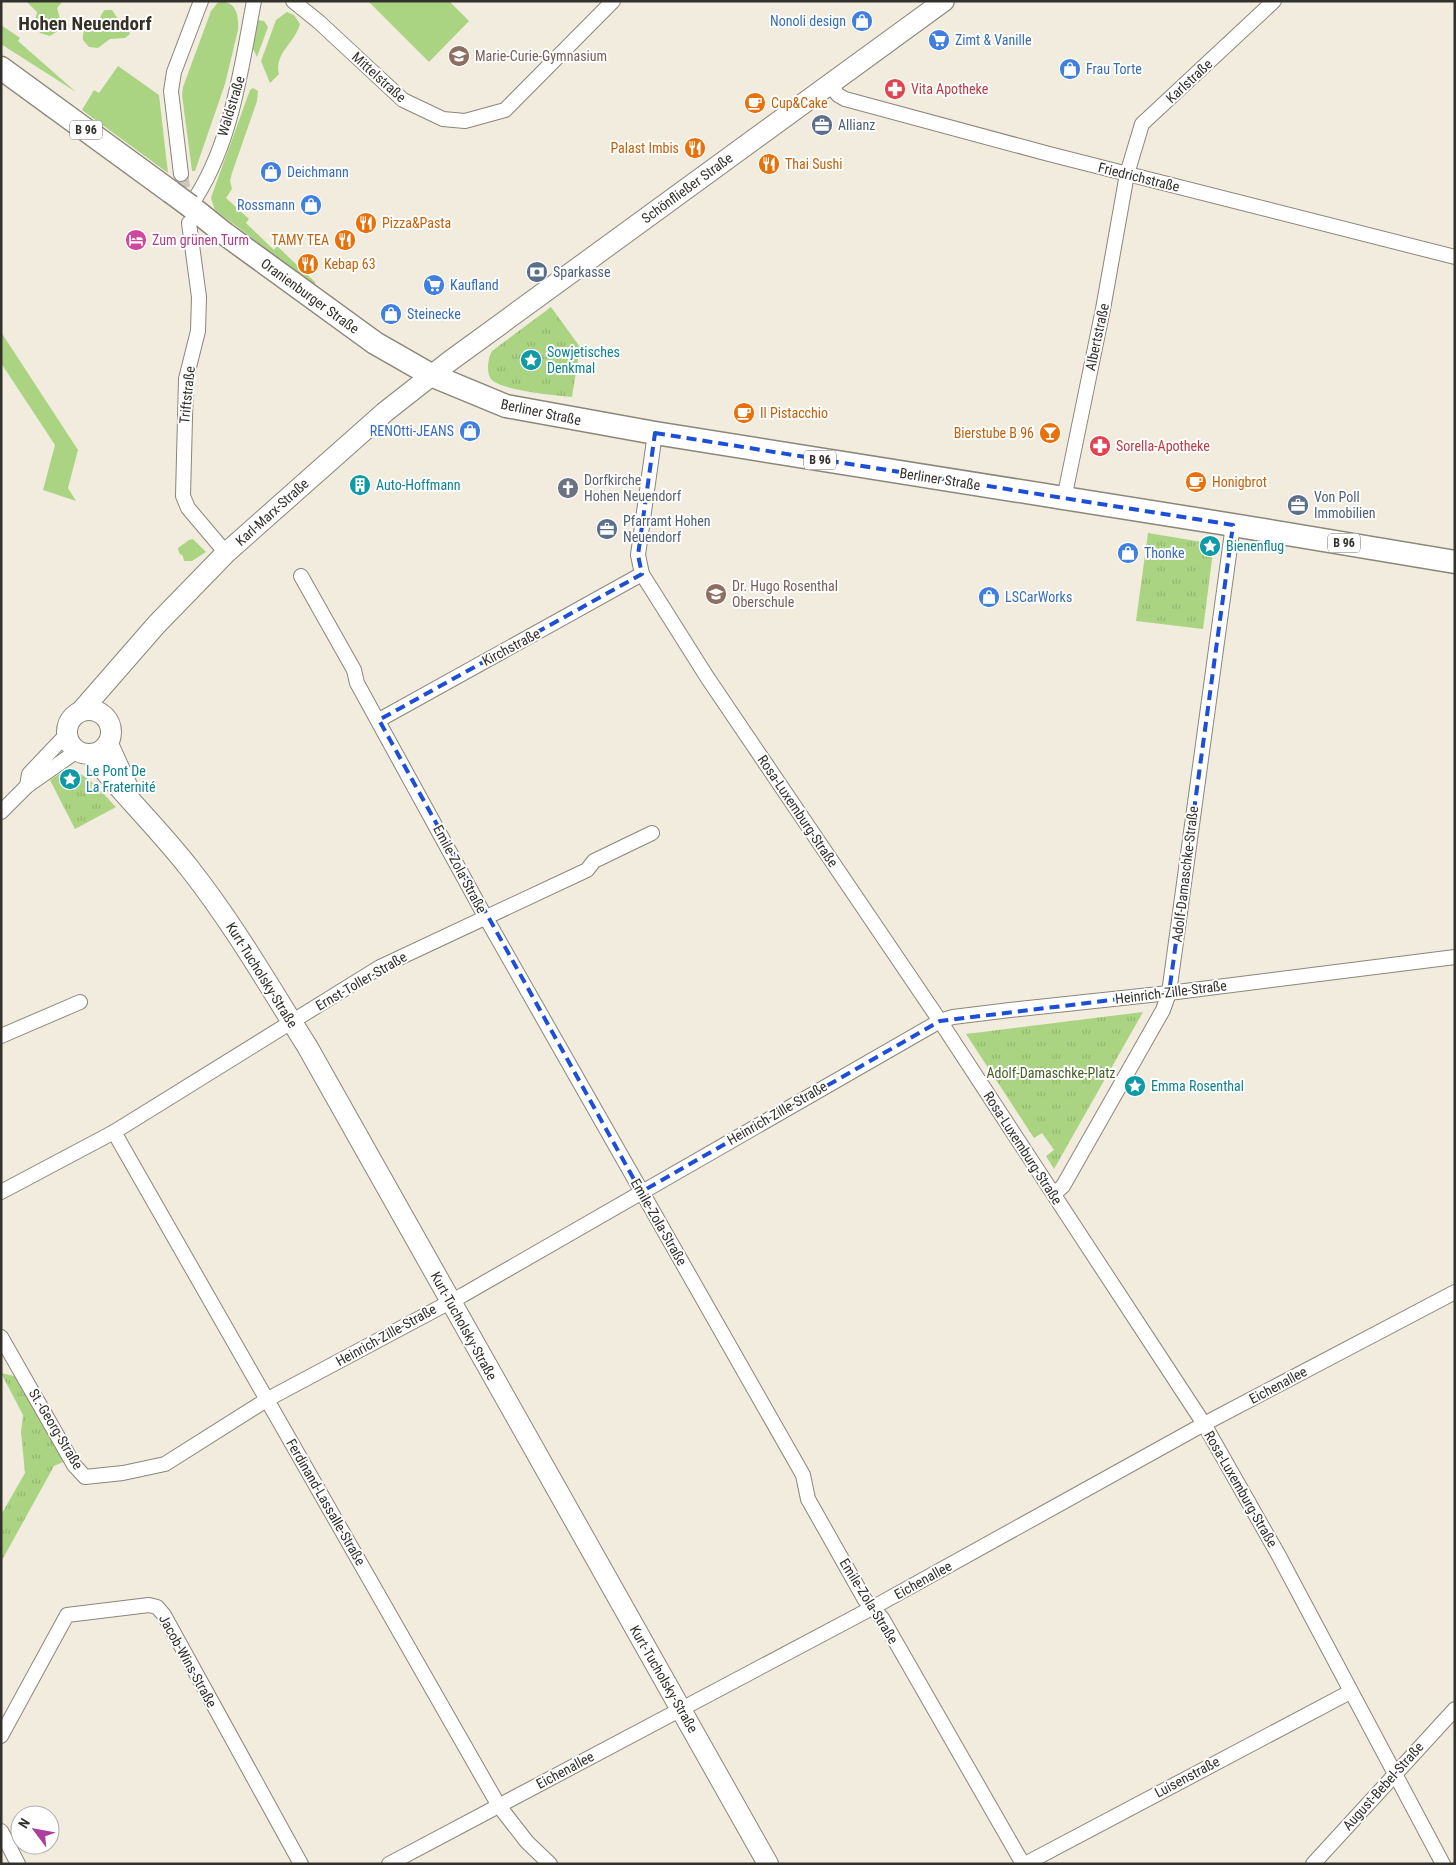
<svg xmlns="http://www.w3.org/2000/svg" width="1456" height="1865" viewBox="0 0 1456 1865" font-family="'Roboto Condensed',sans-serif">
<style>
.green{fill:#abd482}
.park{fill:url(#park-tufts)}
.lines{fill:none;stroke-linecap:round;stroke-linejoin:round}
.street-tunnel{stroke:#cbc7ba;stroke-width:14;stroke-dasharray:14 7;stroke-linecap:butt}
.street-casing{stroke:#8b8679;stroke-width:16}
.secondary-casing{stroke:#8b8679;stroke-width:22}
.primary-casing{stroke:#8b8679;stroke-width:25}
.street{stroke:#fff;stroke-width:14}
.secondary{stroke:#fff;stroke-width:20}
.primary{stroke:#fff;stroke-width:22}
.primary-bridge-casing{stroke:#8b8679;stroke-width:25;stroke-linecap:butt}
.primary-bridge{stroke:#fff;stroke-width:22}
.marked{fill:none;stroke:#1d4ed8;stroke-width:4;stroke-dasharray:10 6;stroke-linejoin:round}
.labels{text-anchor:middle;stroke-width:4;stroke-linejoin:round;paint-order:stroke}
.shield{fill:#fff;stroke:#706f6b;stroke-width:1}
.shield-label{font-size:12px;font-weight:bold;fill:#33312c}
.shop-label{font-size:14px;fill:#366cbe;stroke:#fff;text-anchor:start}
.education-label{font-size:14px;fill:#785e54;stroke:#fff;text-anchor:start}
.street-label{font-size:14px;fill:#33312c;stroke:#fff}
.health-label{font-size:14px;fill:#be3a42;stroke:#fff;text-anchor:start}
.food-label{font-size:14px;fill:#c56008;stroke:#fff;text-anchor:start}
.service-label{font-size:14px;fill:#4e5e75;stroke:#fff;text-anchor:start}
.hotel-label{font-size:14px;fill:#b23c85;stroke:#fff;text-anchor:start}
.culture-label{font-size:14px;fill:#0d838f;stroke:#fff;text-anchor:start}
.worship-label{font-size:14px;fill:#5b616d;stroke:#fff;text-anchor:start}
.park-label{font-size:14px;fill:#425e21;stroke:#fff}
.district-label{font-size:19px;font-weight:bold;fill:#343024;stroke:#fff}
</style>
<defs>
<pattern id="park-tufts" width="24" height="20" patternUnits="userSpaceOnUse" patternTransform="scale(1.25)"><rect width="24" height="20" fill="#abd482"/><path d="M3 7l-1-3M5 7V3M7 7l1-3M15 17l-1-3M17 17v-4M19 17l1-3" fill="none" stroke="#94b670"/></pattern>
</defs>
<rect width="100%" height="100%" fill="#f1ecdd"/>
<g class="green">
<path d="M26,1h37l-6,7 4,14 -3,9 -8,5 -10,-3 -6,-9 3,-12z"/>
<path d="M219,1c17,0 20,14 19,29l-13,54 -30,87h-3l-10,-76 1,-8 28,-76z"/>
<path d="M368,1h81l20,20 -40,41z"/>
<path d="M105,10h7l6,9 9,4 3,11 -5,4 -15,1 -12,9 -9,-1 -6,-7c-1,-14 7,-12 15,-19 3,-3 3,-8 7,-11z"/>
<path d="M287,12l7,3 6,9c-5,19 -26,29 -21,50l-9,9 -9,-22 15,-41z"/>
<path d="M257,20l7,1 4,6 -11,30 -5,-10z"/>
<path d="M1,25l19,13 -2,3 58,51 -75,-48z"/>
<path d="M118,66l41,29 9,78 -86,-63 12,-20 5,3z"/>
<path d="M253,88l5,3 -1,10 -25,72 -2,8 2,8 -6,9 23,21 -3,4 28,27 3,-4 39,37 -3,1 -98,-74 -4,-12 2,-6 37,-102z"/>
<path d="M1,332l77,118 -10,38 8,13 -33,-11 12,-45 -54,-82z"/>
<path d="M193,539l13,13 -14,9h-8l-1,-5 -4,-3 -1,-5 11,-8z"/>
</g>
<g class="park">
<path d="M551,307l29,40 -8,50c-19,-2 -64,-6 -79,-16 -8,-6 -5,-23 -1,-30z"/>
<path d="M1148,533l66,11 -11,85 -67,-8z"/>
<path d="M64,771c21,-3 39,23 52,36l-41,22 -25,-49z"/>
<path d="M1143,1012l-89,157 -8,-13 8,-6 -12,-17 -8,5 -68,-104z"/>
<path d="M1,1373l17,4 47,84 -11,5 -53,96v-47l24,-42 -4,-41 2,-17z"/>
</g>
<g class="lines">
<path class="street-tunnel" d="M181,174l5,31"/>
<g class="street-casing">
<g id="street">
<path d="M293,1l26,21 84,78 40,19 22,2 40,-11 108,-109"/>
<path d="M830,84l8,11 7,4 204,55 406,103"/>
<path d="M181,174l-10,-83 3,-19 27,-71"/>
<path d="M190,206c41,-57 51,-137 64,-205"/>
<path d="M189,223l10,74 -1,34 -12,48 -3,117 5,12 38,45"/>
<path d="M655,433l-17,122 4,19 65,103 233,344 264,403 75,132 164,308"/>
<path d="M1064,499l39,-190 24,-135 15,-50 132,-123"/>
<path d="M301,576l53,94 3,13 129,235 317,557 5,24 57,101 17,18 141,246"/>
<path d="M379,720l263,-146"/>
<path d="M27,786l2,-12 37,-39"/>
<path d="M1,812l26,-26 50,-35"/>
<path d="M1,1036l79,-34"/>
<path d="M114,1132l385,674 28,36 23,22"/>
<path d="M1,1192l113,-60 266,-165 207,-97 7,-9 58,-28"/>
<path d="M1054,1194l9,-8 100,-176 6,-17 64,-468"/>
<path d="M1,1337l73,128 11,12 38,-4 42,-9 103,-65 195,-104 477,-274 13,-4 57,-7 159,-17 286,-36"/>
<path d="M1,1736l66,-121 82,-10 8,2 7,8 137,249"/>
<path d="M1,1831l17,33"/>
<path d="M389,1864l483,-256 332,-184 251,-132"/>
<path d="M1025,1864l325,-172"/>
<path d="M1313,1864l142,-155"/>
</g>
</g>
<g class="secondary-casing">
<g id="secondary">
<circle cx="89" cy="732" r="22"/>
<path d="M82,710l75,-86 69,-71 159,-141 65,-51 494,-360"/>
<path d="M108,744l21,46"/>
<path d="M91,754c31,40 68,75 99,115 44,56 79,117 117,177l461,818"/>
</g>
</g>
<g class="primary-casing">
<g id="primary">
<path d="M1,68l170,124"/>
<path d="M190,206l35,28 150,109 56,32 75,31 149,27 578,92 222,37"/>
</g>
</g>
<use href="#street" class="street"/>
<use href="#secondary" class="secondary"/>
<use href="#primary" class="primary"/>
<g class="primary-bridge-casing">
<path id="primary-bridge" d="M171,192l19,14"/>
</g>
<use href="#primary-bridge" class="primary-bridge"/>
</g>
<path class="marked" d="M655,433l578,92 -64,468 -229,28 -299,171 -262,-472 263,-146 -4,-19z"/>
<defs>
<g id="shop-disc" transform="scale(1.125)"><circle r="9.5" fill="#3f7fe0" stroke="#fff"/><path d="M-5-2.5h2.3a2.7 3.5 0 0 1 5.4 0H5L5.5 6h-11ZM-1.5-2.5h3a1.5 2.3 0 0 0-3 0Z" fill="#fff"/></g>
<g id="supermarket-disc" transform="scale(1.125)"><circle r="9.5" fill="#3f7fe0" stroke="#fff"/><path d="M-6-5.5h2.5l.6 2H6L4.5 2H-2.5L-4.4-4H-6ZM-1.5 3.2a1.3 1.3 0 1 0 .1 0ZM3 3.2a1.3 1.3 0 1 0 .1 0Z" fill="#fff"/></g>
<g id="school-disc" transform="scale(1.125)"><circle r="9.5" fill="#8d6e63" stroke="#fff"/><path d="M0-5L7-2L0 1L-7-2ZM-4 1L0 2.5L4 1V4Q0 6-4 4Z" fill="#fff"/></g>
<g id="pharmacy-disc" transform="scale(1.125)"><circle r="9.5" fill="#e0444e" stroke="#fff"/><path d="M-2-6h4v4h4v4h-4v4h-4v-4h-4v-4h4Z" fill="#fff"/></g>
<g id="cafe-disc" transform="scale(1.125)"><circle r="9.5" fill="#e8710a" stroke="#fff"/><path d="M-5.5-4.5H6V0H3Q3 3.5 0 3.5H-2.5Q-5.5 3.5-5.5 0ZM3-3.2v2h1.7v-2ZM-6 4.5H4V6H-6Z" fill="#fff"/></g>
<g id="office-disc" transform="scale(1.125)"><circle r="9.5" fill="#5c6f8a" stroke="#fff"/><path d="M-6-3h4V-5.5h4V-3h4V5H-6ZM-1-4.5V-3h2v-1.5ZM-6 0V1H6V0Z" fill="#fff"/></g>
<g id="restaurant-disc" transform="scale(1.125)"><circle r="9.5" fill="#e8710a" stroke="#fff"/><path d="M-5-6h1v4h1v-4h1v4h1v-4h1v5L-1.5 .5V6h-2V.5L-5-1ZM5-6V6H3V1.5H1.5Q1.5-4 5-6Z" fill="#fff"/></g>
<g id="hotel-disc" transform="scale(1.125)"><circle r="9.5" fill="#d1479c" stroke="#fff"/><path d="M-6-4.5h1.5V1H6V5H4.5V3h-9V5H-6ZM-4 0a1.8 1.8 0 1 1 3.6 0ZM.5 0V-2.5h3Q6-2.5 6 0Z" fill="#fff"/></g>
<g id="bank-disc" transform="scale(1.125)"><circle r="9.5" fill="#5c6f8a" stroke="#fff"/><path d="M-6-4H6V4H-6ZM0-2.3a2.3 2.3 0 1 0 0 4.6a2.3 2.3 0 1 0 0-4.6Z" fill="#fff"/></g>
<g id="sight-disc" transform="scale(1.125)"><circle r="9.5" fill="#0f9aa8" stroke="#fff"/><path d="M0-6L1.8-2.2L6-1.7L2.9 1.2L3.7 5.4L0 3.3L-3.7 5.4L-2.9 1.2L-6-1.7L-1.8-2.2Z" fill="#fff"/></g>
<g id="bar-disc" transform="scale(1.125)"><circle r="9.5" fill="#e8710a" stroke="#fff"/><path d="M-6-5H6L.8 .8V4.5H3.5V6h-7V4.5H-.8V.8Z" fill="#fff"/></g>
<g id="building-disc" transform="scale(1.125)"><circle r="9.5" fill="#0f9aa8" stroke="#fff"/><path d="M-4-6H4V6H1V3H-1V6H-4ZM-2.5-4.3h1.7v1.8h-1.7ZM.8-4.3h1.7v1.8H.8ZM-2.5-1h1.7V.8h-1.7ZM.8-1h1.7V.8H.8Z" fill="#fff"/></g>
<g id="church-disc" transform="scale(1.125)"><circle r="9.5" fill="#6b7280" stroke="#fff"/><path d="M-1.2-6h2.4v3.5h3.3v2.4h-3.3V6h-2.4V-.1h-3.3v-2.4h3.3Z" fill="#fff"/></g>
</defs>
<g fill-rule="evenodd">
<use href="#shop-disc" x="862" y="21"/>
<use href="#supermarket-disc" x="939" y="40"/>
<use href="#school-disc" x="459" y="56"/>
<use href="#shop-disc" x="1070" y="69"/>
<use href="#pharmacy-disc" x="895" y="89"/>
<use href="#cafe-disc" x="755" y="103"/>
<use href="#office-disc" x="822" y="125"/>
<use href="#restaurant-disc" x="695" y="148"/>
<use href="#restaurant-disc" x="769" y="164"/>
<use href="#shop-disc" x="271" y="172"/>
<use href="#shop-disc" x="311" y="205"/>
<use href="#restaurant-disc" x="366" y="223"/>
<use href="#hotel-disc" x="136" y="240"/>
<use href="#restaurant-disc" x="345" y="240"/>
<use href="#restaurant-disc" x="308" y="264"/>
<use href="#bank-disc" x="537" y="272"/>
<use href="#supermarket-disc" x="434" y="285"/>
<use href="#shop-disc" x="391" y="314"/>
<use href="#sight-disc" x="531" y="360"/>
<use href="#cafe-disc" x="744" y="413"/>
<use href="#shop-disc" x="470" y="431"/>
<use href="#bar-disc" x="1050" y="433"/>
<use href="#pharmacy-disc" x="1100" y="446"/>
<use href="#cafe-disc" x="1196" y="482"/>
<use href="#building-disc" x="360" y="485"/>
<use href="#church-disc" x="568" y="488"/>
<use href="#office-disc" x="1298" y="505"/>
<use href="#office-disc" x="607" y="529"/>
<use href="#sight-disc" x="1210" y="546"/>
<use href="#shop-disc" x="1128" y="553"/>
<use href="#school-disc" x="716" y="594"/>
<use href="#shop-disc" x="989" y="597"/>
<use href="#sight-disc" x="70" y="779"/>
<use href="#sight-disc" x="1135" y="1086"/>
</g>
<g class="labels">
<g class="shield">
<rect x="70" y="120.5" width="32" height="19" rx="4"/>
<rect x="804" y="450.5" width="32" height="19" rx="4"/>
<rect x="1328" y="533.5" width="32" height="19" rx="4"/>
</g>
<g class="shield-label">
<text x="86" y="134">B 96</text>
<text x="820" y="464">B 96</text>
<text x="1344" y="547">B 96</text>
</g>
<g class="shop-label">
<text x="846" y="26" text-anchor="end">Nonoli design</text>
<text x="955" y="45">Zimt &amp; Vanille</text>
<text x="1086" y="74">Frau Torte</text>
<text x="287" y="177">Deichmann</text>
<text x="295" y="210" text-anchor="end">Rossmann</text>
<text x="450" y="290">Kaufland</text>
<text x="407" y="319">Steinecke</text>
<text x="454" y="436" text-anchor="end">RENOtti-JEANS</text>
<text x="1144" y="558">Thonke</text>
<text x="1005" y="602">LSCarWorks</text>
</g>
<g class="education-label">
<text x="475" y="61">Marie-Curie-Gymnasium</text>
<text x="732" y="591">Dr. Hugo Rosenthal<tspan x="732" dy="16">Oberschule</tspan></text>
</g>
<g class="street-label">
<text transform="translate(379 77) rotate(42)" y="5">Mittelstraße</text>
<text transform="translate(1189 81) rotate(-43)" y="5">Karlstraße</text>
<text transform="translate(231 106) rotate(-73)" y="5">Waldstraße</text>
<text transform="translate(1139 177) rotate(14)" y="5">Friedrichstraße</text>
<text transform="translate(687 188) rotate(-36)" y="5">Schönfließer Straße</text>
<text transform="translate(310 296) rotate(36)" y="5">Oranienburger Straße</text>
<text transform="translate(1097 337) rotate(-78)" y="5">Albertstraße</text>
<text transform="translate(187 395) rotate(-84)" y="5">Triftstraße</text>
<text transform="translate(541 412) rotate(12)" y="5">Berliner Straße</text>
<text transform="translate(940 479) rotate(9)" y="5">Berliner Straße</text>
<text transform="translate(272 512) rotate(-42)" y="5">Karl-Marx-Straße</text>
<text transform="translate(511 647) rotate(-28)" y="5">Kirchstraße</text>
<text transform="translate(798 811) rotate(56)" y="5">Rosa-Luxemburg-Straße</text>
<text transform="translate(460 869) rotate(62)" y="5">Emile-Zola-Straße</text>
<text transform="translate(1185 874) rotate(-83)" y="5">Adolf-Damaschke-Straße</text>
<text transform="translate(262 975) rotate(58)" y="5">Kurt-Tucholsky-Straße</text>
<text transform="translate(361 981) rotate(-30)" y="5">Ernst-Toller-Straße</text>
<text transform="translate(1171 992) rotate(-7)" y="5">Heinrich-Zille-Straße</text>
<text transform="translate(777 1113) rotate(-30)" y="5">Heinrich-Zille-Straße</text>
<text transform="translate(1023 1148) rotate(57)" y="5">Rosa-Luxemburg-Straße</text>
<text transform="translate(659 1222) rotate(60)" y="5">Emile-Zola-Straße</text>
<text transform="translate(464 1326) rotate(61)" y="5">Kurt-Tucholsky-Straße</text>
<text transform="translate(386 1335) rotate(-29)" y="5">Heinrich-Zille-Straße</text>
<text transform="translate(1278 1385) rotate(-28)" y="5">Eichenallee</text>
<text transform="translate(56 1429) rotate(59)" y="5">St.-Georg-Straße</text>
<text transform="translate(1241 1489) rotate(60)" y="5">Rosa-Luxemburg-Straße</text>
<text transform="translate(326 1502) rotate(60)" y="5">Ferdinand-Lassalle-Straße</text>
<text transform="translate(923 1580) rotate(-29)" y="5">Eichenallee</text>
<text transform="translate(869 1601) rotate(58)" y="5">Emile-Zola-Straße</text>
<text transform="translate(188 1661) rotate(61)" y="5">Jacob-Wins-Straße</text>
<text transform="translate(664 1679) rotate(60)" y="5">Kurt-Tucholsky-Straße</text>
<text transform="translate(565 1770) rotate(-28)" y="5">Eichenallee</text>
<text transform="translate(1187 1777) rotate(-28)" y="5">Luisenstraße</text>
<text transform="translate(1383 1786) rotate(-48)" y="5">August-Bebel-Straße</text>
</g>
<g class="health-label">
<text x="911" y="94">Vita Apotheke</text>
<text x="1116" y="451">Sorella-Apotheke</text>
</g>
<g class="food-label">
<text x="771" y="108">Cup&amp;Cake</text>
<text x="679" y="153" text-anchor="end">Palast Imbis</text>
<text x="785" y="169">Thai Sushi</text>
<text x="382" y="228">Pizza&amp;Pasta</text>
<text x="329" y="245" text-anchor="end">TAMY TEA</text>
<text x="324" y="269">Kebap 63</text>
<text x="760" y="418">Il Pistacchio</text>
<text x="1034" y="438" text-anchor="end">Bierstube B 96</text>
<text x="1212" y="487">Honigbrot</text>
</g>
<g class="service-label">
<text x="838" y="130">Allianz</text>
<text x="553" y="277">Sparkasse</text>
<text x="1314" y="502">Von Poll<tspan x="1314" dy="16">Immobilien</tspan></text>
<text x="623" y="526">Pfarramt Hohen<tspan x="623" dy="16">Neuendorf</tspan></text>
</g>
<g class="hotel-label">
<text x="152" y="245">Zum grünen Turm</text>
</g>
<g class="culture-label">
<text x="547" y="357">Sowjetisches<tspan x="547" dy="16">Denkmal</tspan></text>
<text x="376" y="490">Auto-Hoffmann</text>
<text x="1226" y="551">Bienenflug</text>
<text x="86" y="776">Le Pont De<tspan x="86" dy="16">La Fraternité</tspan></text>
<text x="1151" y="1091">Emma Rosenthal</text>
</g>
<g class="worship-label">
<text x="584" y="485">Dorfkirche<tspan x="584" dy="16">Hohen Neuendorf</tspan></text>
</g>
<g class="park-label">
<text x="1051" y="1078">Adolf-Damaschke-Platz</text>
</g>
<g class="district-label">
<text x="85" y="30">Hohen Neuendorf</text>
</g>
</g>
<rect width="1456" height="1865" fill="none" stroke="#33312c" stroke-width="5"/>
<g transform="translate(35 1830) rotate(302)"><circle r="24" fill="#ffffff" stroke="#adadab"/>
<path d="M0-4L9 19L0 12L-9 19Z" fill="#ac3e9c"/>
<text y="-8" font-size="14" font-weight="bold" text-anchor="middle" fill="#33312c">N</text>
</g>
</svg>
